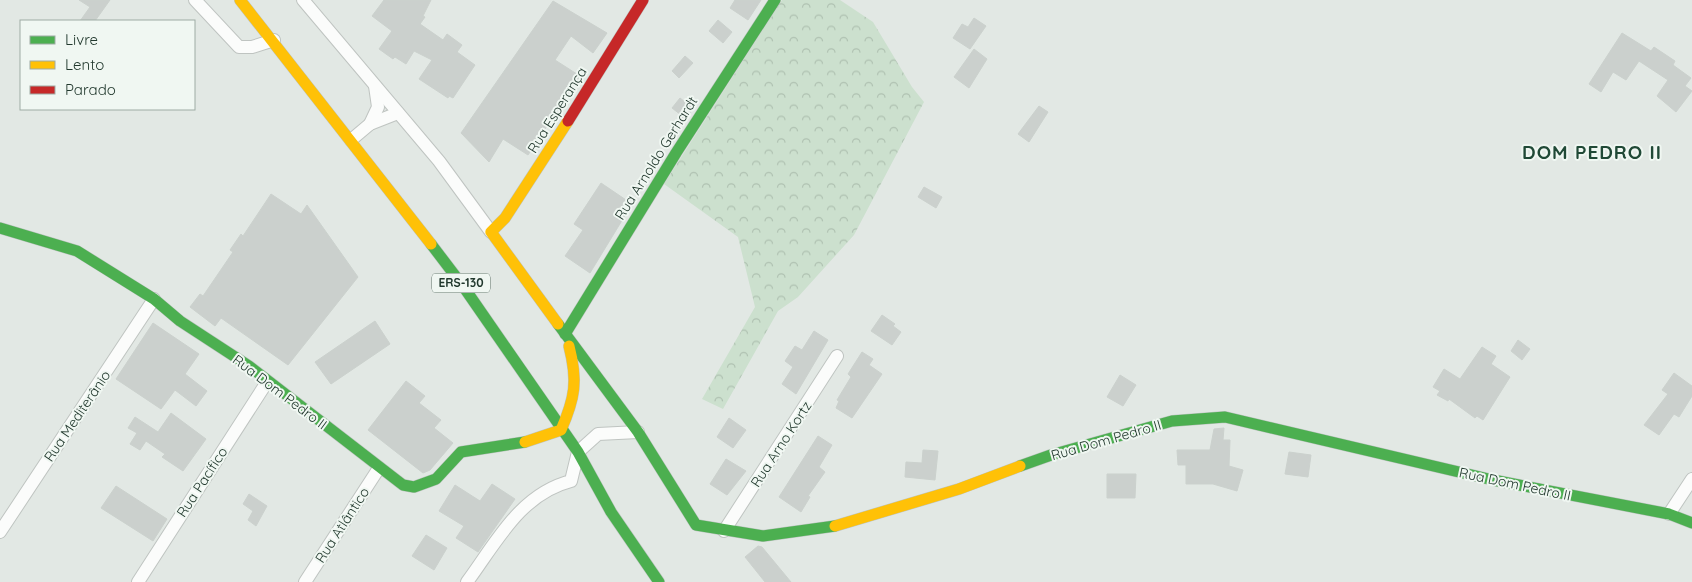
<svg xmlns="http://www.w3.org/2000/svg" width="1692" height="582" viewBox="0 0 1692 582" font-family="Quicksand,sans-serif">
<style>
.forest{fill:url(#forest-crowns)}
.building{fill:#cbd0cd;stroke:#cbd1cd}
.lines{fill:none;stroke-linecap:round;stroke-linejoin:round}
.street-casing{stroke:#bfc4c1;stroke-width:14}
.fast-casing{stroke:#bdc4c0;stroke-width:12}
.slow-casing{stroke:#bdc4c0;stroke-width:12}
.jam-casing{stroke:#bdc4c0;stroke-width:12}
.street{stroke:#fbfcfb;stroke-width:12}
.fast{stroke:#4caf50;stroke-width:11}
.slow{stroke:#ffc107;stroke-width:11}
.jam{stroke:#c62828;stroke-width:11}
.labels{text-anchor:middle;stroke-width:4;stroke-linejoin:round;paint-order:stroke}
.shield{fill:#f0f7f2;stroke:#607269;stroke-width:1}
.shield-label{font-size:12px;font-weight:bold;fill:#22392e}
.street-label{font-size:14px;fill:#22392e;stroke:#f0f7f2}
.district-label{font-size:19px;font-weight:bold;letter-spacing:1px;fill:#204936;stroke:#f0f7f2}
</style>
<defs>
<pattern id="forest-crowns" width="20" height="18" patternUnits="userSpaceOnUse" patternTransform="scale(1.25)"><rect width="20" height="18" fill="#cce0ce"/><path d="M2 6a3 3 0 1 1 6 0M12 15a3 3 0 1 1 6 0" fill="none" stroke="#afc1b1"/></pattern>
</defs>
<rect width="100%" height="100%" fill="#e2e8e4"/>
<path class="forest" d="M782,0h58l33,22 39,65 12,15 -70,133 -56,62 -20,14 -55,98 -21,-10 53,-92 -17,-70 -74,-53z"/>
<g class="building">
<path d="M79,0h31l-15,21h-15l10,-14z"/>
<path d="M384,0h47l-8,16 2,1 -5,7 23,16 4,-6 15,11 -5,7 18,13 -22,33 -4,-2 -1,2 -29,-19 13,-19 -18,-9 -8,13 -11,-7 -2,2 -14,-10 13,-18 -20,-15z"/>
<path d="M735,0h26l-13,20 -18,-12z"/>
<path d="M553,1l54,32 -14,20 -22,-17 -16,24 25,16 -52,79 -25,-16 -14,23 -28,-29z"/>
<path d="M974,18l12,8 -16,23 -17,-11 9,-14 6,3z"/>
<path d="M718,20l14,12 -9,11 -14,-12z"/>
<path d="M1622,33l29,18 3,-4 21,14 -2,4 18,13 -6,8 7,5 -16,21 -19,-16 11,-16 -29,-19 -13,19 -13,-8 -12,20 -12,-8z"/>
<path d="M974,49l13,10 -18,29 -15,-11z"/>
<path d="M685,56l8,7 -14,15 -7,-7z"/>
<path d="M680,98l13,10 -14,22 -6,-4 8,-11 -9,-7z"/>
<path d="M1039,106l9,6 -19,30 -11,-8z"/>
<path d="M601,183l31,21 -42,69 -25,-17 18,-26 -9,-6z"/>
<path d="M924,187l18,10 -6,11 -18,-11z"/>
<path d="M271,194l30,20 6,-9 51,72 -70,88 -67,-47 -6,8 -25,-19 10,-13 3,2 30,-44 -3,-2 11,-16 2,2z"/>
<path d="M882,315l13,9 -2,2 8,6 -9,13 -21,-14z"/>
<path d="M375,321l15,23 -59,40 -16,-22z"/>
<path d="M153,323l46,31 -14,20 22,17 -11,15 -21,-16 -14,19 -45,-30z"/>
<path d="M814,331l14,9 -32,54 -14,-10 11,-17 -8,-6 10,-15 7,4z"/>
<path d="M1518,340l12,9 -8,11 -11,-9z"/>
<path d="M1482,347l14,9 -5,8 19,13 -27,43 -6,-4 -2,2 -26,-19 -1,2 -11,-6 3,-4 -7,-4 11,-18 16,10z"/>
<path d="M862,352l11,7 -4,6 13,9 -30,44 -16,-10 3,-7 -2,-1 14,-23 -3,-3z"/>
<path d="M1674,373l18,13v10l-13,21 -5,-3 -15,21 -15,-10 24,-31 -6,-4z"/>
<path d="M1120,375l16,10 -13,21 -16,-9z"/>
<path d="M406,381l19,15 -6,7 22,17 -7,8 19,15 -23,27 -7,3 -55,-43z"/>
<path d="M171,413l35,26 -23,32 -21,-14 3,-3 -19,-13 -6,9 -10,-6 7,-11 -9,-5 7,-11 23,15z"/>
<path d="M729,418l17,12 -13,18 -16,-11z"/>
<path d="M1224,428l-1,12h7l-1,26 14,4 -6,21 -24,-7h-27v-19h-8l-1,-15h33l4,-21z"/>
<path d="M818,436l14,9 -13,22 6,5 -17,24 2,1 -9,15 -22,-15z"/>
<path d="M923,450l15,1 -3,29 -30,-3 1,-15 16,1z"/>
<path d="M1289,452l22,3 -3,22 -23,-3z"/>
<path d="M726,459l20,12 -19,24 -17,-11z"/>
<path d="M1107,474h29l-1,24h-28z"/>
<path d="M492,484l23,15 -37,53 -22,-14 8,-12 -25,-15 16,-26 25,16z"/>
<path d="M116,486l51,33 -14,22 -52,-33z"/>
<path d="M249,494l18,12 -11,20 -8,-6 5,-9 -10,-7z"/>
<path d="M426,535l21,13 -13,22 -22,-14z"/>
<path d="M758,546l4,1 29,35h-26l-20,-25z"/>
</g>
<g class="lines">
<g class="street-casing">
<g id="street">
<path d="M195,0l44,47h13l22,-7"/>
<path d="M303,0l136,161 52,71"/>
<path d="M370,124l8,-17 -3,-21"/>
<path d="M351,140l19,-16 28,-11"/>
<path d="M1669,514l23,-35"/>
<path d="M724,531l113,-175"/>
<path d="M0,532l154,-233"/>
<path d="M138,582l129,-200"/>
<path d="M305,582l74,-114"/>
<path d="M467,582c29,-39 53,-88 104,-101l7,-29 20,-18 40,-2"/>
</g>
</g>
<g class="fast-casing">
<g id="fast">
<path d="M0,228l77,23 77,48 26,22 69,45 154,119 11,2 22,-8 25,-27 64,-10"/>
<path d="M431,244l32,42 115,166 33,60 48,70"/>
<path d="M558,324l80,108 58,93 67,11 72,-10"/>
<path d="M565,334l111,-181 99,-153"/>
<path d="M1020,466l31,-11 121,-34 53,-4 268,63 176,34 23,9"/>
</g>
</g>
<g class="slow-casing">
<g id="slow">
<path d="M240,0l191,244"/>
<path d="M558,324l-67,-92 14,-14 63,-97"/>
<path d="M525,442l36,-12c14,-32 17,-49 8,-84"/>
<path d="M835,526l124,-37 61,-23"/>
</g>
</g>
<g class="jam-casing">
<path id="jam" d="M568,121l75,-121"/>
</g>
<use href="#street" class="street"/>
<use href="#fast" class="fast"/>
<use href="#slow" class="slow"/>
<use href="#jam" class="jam"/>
</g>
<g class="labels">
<rect class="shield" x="432" y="273.5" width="58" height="19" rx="4"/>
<g class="shield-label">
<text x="461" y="287">ERS-130</text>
</g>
<g class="street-label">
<text transform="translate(557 110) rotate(-58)" y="5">Rua Esperança</text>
<text transform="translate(656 158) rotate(-58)" y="5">Rua Arnoldo Gerhardt</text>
<text transform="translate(280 392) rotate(37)" y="5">Rua Dom Pedro II</text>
<text transform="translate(77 416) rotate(-56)" y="5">Rua Mediterânio</text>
<text transform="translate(1106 440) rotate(-16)" y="5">Rua Dom Pedro II</text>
<text transform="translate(781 444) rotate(-57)" y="5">Rua Arno Kortz</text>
<text transform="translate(202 482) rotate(-57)" y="5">Rua Pacífico</text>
<text transform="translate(1515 484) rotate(12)" y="5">Rua Dom Pedro II</text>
<text transform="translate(342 525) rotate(-57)" y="5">Rua Atlântico</text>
</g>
<g class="district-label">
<text x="1592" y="159">DOM PEDRO II</text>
</g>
</g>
<rect x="20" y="20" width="175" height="90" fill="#f0f7f2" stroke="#9eaba4"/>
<rect x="30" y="36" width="25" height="8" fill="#4caf50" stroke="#9eaba4"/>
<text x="65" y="45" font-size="15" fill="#22392e">Livre</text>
<rect x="30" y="61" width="25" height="8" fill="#ffc107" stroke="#9eaba4"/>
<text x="65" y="70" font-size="15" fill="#22392e">Lento</text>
<rect x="30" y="86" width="25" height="8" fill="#c62828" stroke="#9eaba4"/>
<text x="65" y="95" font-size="15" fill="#22392e">Parado</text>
</svg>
